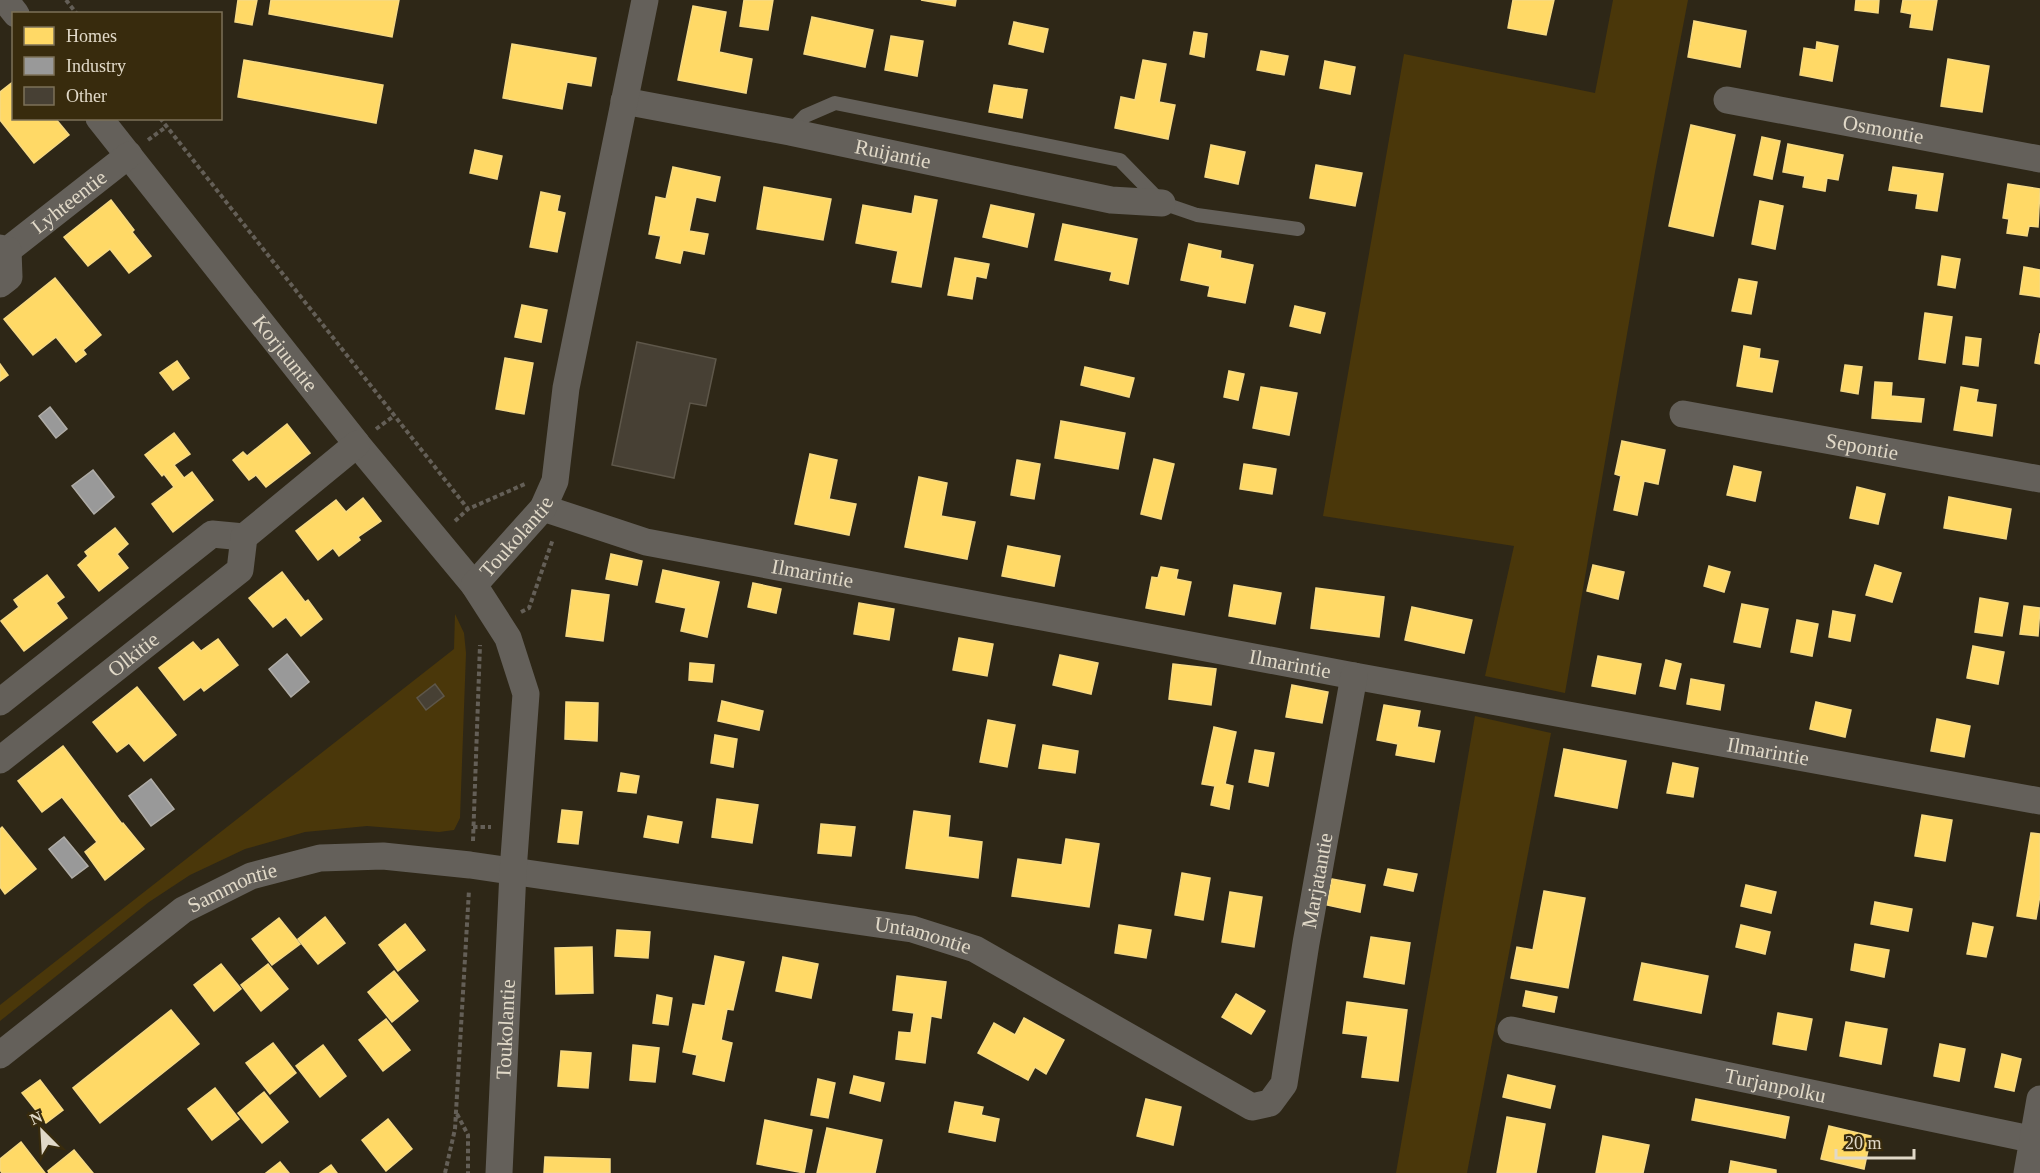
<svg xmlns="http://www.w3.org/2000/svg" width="2040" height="1173" viewBox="0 0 2040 1173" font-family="Georgia,serif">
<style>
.green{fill:#4a370a}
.homes{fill:#ffd966;stroke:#f6d983;stroke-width:1.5}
.industry{fill:#999;stroke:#afaca7;stroke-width:1.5}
.building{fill:#474034;stroke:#5e574a;stroke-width:1.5}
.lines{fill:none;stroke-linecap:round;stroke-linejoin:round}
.path{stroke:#645f57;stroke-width:4;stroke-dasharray:4.5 3;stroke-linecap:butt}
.service{stroke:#64605a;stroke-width:14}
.minor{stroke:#64605a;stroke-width:27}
.labels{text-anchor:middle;stroke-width:6;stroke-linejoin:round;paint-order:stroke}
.street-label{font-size:21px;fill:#e1d9c8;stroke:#382b0d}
</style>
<rect width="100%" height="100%" fill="#2e2717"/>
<g class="green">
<path d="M1613,0h75l-33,172 -90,521 -80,-17 29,-130 -191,-30 81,-462 191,39z"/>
<path d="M455,614l9,19 2,20 -6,165 -6,12 -15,2 -72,-6 -62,6 -60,17 -55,26 -41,27 -149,119v-16l454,-356z"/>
<path d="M1475,716l76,17 -84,440h-71z"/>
</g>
<g class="homes">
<path d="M238,0h19l-5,25 -17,-3z"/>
<path d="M271,0h128l-7,37 -123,-23z"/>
<path d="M744,0h29l-5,30 -28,-4z"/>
<path d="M921,0h35l-1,6z"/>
<path d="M1513,0h41l-8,35 -38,-7z"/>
<path d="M1856,0h23l-1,13 -23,-3z"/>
<path d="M1903,0h34l-5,30 -22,-3 2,-13 -11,-2z"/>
<path d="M693,6l33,6 -7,40 33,7 -6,34 -68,-13z"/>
<path d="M812,17l61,13 -8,37 -61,-13z"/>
<path d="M1694,21l52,10 -6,36 -52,-10z"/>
<path d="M1014,22l34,7 -5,23 -34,-8z"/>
<path d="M1194,32l13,2 -3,23 -14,-3z"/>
<path d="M891,36l32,5 -6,35 -32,-6z"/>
<path d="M1817,42l21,4 -6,35 -32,-6 4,-27 12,2z"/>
<path d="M512,44l84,14 -5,28 -24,-4 -5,27 -59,-11z"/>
<path d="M1261,51l27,5 -4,19 -27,-5z"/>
<path d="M1948,59l41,7 -7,46 -41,-6z"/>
<path d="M244,60l139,25 -7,38 -138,-26z"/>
<path d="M1143,60l23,4 -7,38 16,3 -7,34 -53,-11 6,-31 14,3z"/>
<path d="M1325,61l30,6 -5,27 -30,-6z"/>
<path d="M14,81v37h41l14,17 -35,28 -34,-43v-28z"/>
<path d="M994,85l33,5 -5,28 -33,-6z"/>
<path d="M1691,125l44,10 -22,101 -44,-10z"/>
<path d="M1762,137l18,4 -8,38 -18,-4z"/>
<path d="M1788,144l55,11 -5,25 -11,-2 -2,13 -22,-4 2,-11 -22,-4z"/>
<path d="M1211,145l34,7 -7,32 -33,-7z"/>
<path d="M475,150l27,6 -5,23 -27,-6z"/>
<path d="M1316,165l46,8 -7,33 -45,-8z"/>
<path d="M673,167l47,10 -5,24 -19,-4 -7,34 19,3 -4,20 -21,-4 -3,13 -24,-5 5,-22 -12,-2 7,-37 10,2z"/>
<path d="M1893,167l50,7 -6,37 -21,-3 2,-14 -29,-4z"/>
<path d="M2008,184l32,5 -2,38 -9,-1 -2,10 -20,-3 2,-14 -6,-1z"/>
<path d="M764,187l67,12 -8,41 -66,-11z"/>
<path d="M541,192l19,4 -3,15 8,2 -8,39 -27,-5z"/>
<path d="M915,196l22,4 -16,87 -29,-5 6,-31 -42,-8 7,-38 49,9z"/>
<path d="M111,200l23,30 -2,2 19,24 -22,17 -19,-24 -22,17 -24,-29z"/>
<path d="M1760,201l23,5 -8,43 -23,-5z"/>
<path d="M991,205l43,9 -7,33 -44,-10z"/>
<path d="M1063,224l74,15 -9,45 -18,-4 2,-8 -57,-12z"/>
<path d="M1189,244l32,7 -1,7 33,7 -8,38 -37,-7 2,-10 -29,-6z"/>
<path d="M1942,256l18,3 -5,29 -17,-3z"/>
<path d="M955,258l34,6 -3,14 -10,-2 -4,23 -24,-4z"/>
<path d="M2024,267l16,3v27l-20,-3z"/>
<path d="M55,278l46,57 -18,15 3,4 -10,8 -20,-25 -23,18 -29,-36z"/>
<path d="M1739,279l18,3 -6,32 -19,-3z"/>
<path d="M522,305l25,5 -6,32 -26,-5z"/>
<path d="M1295,306l30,7 -5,20 -30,-7z"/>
<path d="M1925,313l27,4 -7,46 -26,-4z"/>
<path d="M2040,333v31l-5,-1z"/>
<path d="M1966,337l15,2 -3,27 -15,-2z"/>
<path d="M1744,346l16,3 -1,9 19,3 -6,31 -35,-6z"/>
<path d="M505,358l28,5 -9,51 -28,-5z"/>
<path d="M177,361l12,17 -16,12 -13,-17z"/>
<path d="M0,364l8,11 -8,6z"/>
<path d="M1845,365l17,2 -4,27 -17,-3z"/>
<path d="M1085,367l49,11 -5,19 -48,-12z"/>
<path d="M1229,371l15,3 -6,26 -14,-3z"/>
<path d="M1875,382l17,1 -1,13 33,3 -3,23 -49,-4z"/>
<path d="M1261,387l36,6 -8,42 -36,-7z"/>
<path d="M1961,387l17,3 -2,12 20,3 -4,31 -38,-6z"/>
<path d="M1061,421l64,12 -7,36 -63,-11z"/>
<path d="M287,424l23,29 -44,34 -10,-12 -7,5 -16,-20 10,-8 4,4z"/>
<path d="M174,433l16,21 -16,11 10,13 8,-6 21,28 -40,32 -21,-28 22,-17 -10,-13 -2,2 -17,-21z"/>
<path d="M1622,441l43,9 -7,34 -14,-3 -7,34 -23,-5 7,-34 -6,-2z"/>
<path d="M810,454l27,6 -8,39 27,5 -7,31 -54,-11z"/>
<path d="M1154,459l20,5 -13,55 -20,-5z"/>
<path d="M1017,460l23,4 -6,35 -23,-4z"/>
<path d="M1244,464l32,5 -4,25 -32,-5z"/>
<path d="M1734,466l27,6 -6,29 -28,-6z"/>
<path d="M919,477l28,6 -6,33 34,6 -8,37 -62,-12z"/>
<path d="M1857,487l28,7 -7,30 -28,-6z"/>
<path d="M1949,497l62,12 -5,30 -62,-11z"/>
<path d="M363,498l18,23 -23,16 2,3 -21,16 -6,-8 -15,12 -22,-29 40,-31 10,12z"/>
<path d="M115,528l13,16 -11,10 11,14 -29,23 -21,-26 10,-9 -3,-4z"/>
<path d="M1008,546l52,10 -6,30 -52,-10z"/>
<path d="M611,554l31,7 -5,24 -31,-6z"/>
<path d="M1593,565l31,7 -6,27 -31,-8z"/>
<path d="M1875,565l26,8 -9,29 -26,-7z"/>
<path d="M1709,566l21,6 -6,20 -20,-6z"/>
<path d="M1161,567l17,3 -2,9 15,3 -7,33 -38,-7 6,-31 6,1z"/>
<path d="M663,570l56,12 -12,55 -26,-6 5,-23 -30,-6z"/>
<path d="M282,572l23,30 3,-2 14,19 -21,17 -15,-19 -13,10 -24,-29z"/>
<path d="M47,575l17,22 -8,6 11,15 -43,33 -23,-30 18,-14 -5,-7z"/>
<path d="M753,583l28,6 -5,24 -28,-6z"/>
<path d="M1234,585l47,8 -6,31 -46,-8z"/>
<path d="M1316,588l68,9 -5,40 -68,-9z"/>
<path d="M572,590l37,5 -6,46 -37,-5z"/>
<path d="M1980,598l28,5 -6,33 -27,-4z"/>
<path d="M859,603l35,6 -5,31 -35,-6z"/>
<path d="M1742,604l26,5 -8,38 -26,-5z"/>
<path d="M2024,606l16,2 -2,28 -18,-2z"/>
<path d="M1412,607l60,13 -8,33 -59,-13z"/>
<path d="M1833,611l22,4 -5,26 -21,-4z"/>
<path d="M1797,620l21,4 -6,32 -21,-4z"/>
<path d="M959,638l34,6 -6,32 -34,-6z"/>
<path d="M218,639l20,26 -34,26 -3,-4 -17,13 -25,-32 34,-26 8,9z"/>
<path d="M1973,646l31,6 -6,32 -31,-6z"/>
<path d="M1060,655l38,8 -7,31 -38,-9z"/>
<path d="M1598,656l43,8 -6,30 -43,-8z"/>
<path d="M1666,660l15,4 -6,25 -15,-3z"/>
<path d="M690,663l24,2 -2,17 -23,-2z"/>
<path d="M1173,664l43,5 -5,36 -42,-6z"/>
<path d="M1691,679l33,6 -4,25 -33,-6z"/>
<path d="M1292,685l36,7 -6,31 -36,-6z"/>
<path d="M137,687l39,48 -32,26 -15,-18 -12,9 -24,-30z"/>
<path d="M722,701l41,10 -4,19 -41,-9z"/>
<path d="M566,702l32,1 -1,38 -32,-2z"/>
<path d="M1816,702l35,8 -6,27 -35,-8z"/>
<path d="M1384,705l36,6 -3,16 23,4 -6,31 -38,-7 2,-11 -21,-4z"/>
<path d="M1937,719l33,7 -6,31 -33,-6z"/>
<path d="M988,720l27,5 -8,42 -27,-5z"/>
<path d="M1214,727l22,5 -11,52 8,2 -4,23 -18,-4 4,-19 -13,-2z"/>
<path d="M715,735l22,4 -4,28 -22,-4z"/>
<path d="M1043,745l35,6 -3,22 -36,-5z"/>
<path d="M63,746l59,78 1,-1 21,26 -39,31 -20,-28 12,-10 -35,-45 -20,15 -24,-31z"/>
<path d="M1564,749l62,12 -9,47 -62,-12z"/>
<path d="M1255,750l19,3 -6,33 -19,-4z"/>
<path d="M1673,763l25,5 -5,29 -26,-4z"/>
<path d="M621,773l18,3 -3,17 -18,-2z"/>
<path d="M717,799l41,6 -6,38 -40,-6z"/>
<path d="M562,810l20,2 -4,32 -20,-2z"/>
<path d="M914,811l36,5 -2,21 34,5 -4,36 -72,-10z"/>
<path d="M1922,815l30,5 -7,41 -30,-5z"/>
<path d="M648,816l34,6 -4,21 -34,-6z"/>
<path d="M821,824l34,3 -4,29 -33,-3z"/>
<path d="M2,827l34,42 -31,25 -5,-7v-58z"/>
<path d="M2031,833l9,1v61l-4,24 -19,-3z"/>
<path d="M1066,839l33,5 -10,63 -77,-11 6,-37 44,6z"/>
<path d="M1388,869l29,5 -4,17 -29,-6z"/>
<path d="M1182,873l28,5 -7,42 -28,-5z"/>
<path d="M1332,879l33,6 -5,27 -33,-7z"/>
<path d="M1746,885l30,7 -5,21 -30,-7z"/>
<path d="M1544,891l41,7 -17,90 -57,-10 6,-31 16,3z"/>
<path d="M1230,892l32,5 -8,50 -32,-5z"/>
<path d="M1875,902l37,7 -4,22 -37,-7z"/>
<path d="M325,917l20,26 -27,21 -20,-25z"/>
<path d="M279,918l21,26 -28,21 -20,-26z"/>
<path d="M1973,923l20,4 -7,30 -19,-3z"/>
<path d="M405,924l20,26 -27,21 -19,-26z"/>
<path d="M1119,925l32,5 -5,28 -31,-5z"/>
<path d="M1741,925l29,7 -5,22 -29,-7z"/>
<path d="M617,930l33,2 -2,26 -33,-2z"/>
<path d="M1371,937l39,6 -6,41 -40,-7z"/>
<path d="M1855,944l34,6 -5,27 -33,-7z"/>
<path d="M592,947l1,46 -37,1 -1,-46z"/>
<path d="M715,956l29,6 -11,48 -6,-1 -6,31 11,3 -8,38 -31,-7 4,-19 -14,-3 10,-48 12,2z"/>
<path d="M783,957l35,7 -7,34 -35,-7z"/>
<path d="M1642,963l66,13 -7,37 -67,-13z"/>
<path d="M221,964l20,25 -27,22 -20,-26z"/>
<path d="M268,964l20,25 -27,22 -20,-26z"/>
<path d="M394,971l24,30 -26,21 -24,-30z"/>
<path d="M897,976l49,6 -5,36 -10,-2 -6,47 -29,-4 3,-27 12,1 3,-20 -21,-3z"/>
<path d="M1526,991l31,6 -3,15 -31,-6z"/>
<path d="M1236,994l29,17 -14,23 -29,-17z"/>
<path d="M657,995l15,3 -4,27 -15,-2z"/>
<path d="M1347,1002l60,8 -9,71 -36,-4 6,-41 -25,-3z"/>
<path d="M171,1010l28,34 -99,79 -27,-35z"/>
<path d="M1778,1013l34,6 -6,31 -33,-6z"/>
<path d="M1024,1018l40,22 -18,34 -11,-7 -7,13 -50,-27 16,-30 21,12z"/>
<path d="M386,1019l24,31 -27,21 -24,-31z"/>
<path d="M1846,1022l41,7 -6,35 -41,-8z"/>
<path d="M273,1043l23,30 -26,21 -24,-31z"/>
<path d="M1940,1044l25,5 -6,32 -25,-5z"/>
<path d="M323,1045l23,31 -26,21 -24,-31z"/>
<path d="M633,1045l26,3 -4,34 -25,-2z"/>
<path d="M561,1051l30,2 -3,35 -30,-2z"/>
<path d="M2002,1054l19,5 -7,32 -19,-4z"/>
<path d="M1508,1075l47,11 -5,22 -47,-11z"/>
<path d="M854,1076l30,7 -4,18 -30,-8z"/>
<path d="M818,1079l17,4 -7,35 -17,-3z"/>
<path d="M40,1080l23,30 -17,13 -24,-30z"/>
<path d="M215,1088l24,31 -27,21 -24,-31z"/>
<path d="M264,1092l24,30 -26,21 -24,-30z"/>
<path d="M1146,1099l35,8 -8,38 -36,-9z"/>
<path d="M1696,1099l93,18 -4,21 -93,-18z"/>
<path d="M955,1102l28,5 -2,8 18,4 -4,22 -46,-9z"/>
<path d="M1507,1117l38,7 -9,49h-39z"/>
<path d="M388,1119l24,30 -26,22 -24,-31z"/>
<path d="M765,1120l47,10 -8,43 -47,-9z"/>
<path d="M1829,1126l42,10 -7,33 -43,-10z"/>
<path d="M827,1128l55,12 -7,33h-58z"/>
<path d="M1603,1136l46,9 -6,28h-47z"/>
<path d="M21,1142l24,31h-43l-2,-3v-11z"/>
<path d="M74,1150l19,23h-44l-1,-2z"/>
<path d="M545,1157l65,2v14h-66z"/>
<path d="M1731,1161l45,9v3h-47z"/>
<path d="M280,1162l9,11h-23z"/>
<path d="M331,1165l6,8h-17z"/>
</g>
<g class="industry">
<path d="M50,407l17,22 -11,9 -17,-22z"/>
<path d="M93,470l21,27 -20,17 -22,-28z"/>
<path d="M287,654l22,28 -18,15 -22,-28z"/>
<path d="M151,779l23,30 -23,17 -22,-30z"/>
<path d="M64,837l24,29 -16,12 -23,-29z"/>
</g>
<g class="building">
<path d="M637,342l79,17 -10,47 -16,-3 -16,75 -62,-13z"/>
<path d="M435,684l9,12 -18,14 -9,-12z"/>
</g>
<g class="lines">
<g class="path">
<path d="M66,0l11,14"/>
<path d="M160,118l308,391 57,-25"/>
<path d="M148,140l18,-13"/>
<path d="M376,429l18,-13"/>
<path d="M455,521l13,-12"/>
<path d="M521,612l8,-4 24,-69"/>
<path d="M473,827h18"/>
<path d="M473,841l7,-196"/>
<path d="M457,1114l11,21v38"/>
<path d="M445,1173l10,-44 14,-239"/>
</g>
<path class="service" d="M790,132l15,-16 30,-13 285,57 42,43 35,12 101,14"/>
<g class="minor">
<path d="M5,0l11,14"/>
<path id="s1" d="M1727,100l313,59"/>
<path id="s2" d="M624,101l166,31 321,68 51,3"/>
<path id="s3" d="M99,118l258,326 117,141"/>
<path id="s4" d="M0,248l8,2 121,-95"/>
<path d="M0,284l9,-7 -1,-27"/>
<path id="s5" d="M1683,414l357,65"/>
<path id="s6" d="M543,508l103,34 708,134 686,125"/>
<path d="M0,702l212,-168 32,3"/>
<path id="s7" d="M0,760l240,-190 4,-33 113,-93"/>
<path id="s8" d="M1511,1030l529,111"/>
<path id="s9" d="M0,1055l183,-145 68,-34 69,-18 63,-2 87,9 442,64 63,20 277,158 18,-4 14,-19 22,-141 48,-267"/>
<path id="s10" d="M499,1173l14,-302 13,-177 -18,-56 -34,-53 69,-77 12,-27 11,-93 79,-388"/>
<path d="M2027,1173l13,-74"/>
</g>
</g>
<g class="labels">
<g class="street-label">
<text dy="7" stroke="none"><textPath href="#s1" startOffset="159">Osmontie</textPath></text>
<text dy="7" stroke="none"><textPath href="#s2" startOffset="274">Ruijantie</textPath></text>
<text dy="7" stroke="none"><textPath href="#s4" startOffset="86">Lyhteentie</textPath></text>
<text dy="7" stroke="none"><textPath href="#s3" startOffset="300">Korjuuntie</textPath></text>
<text dy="7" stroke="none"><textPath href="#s5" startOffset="182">Sepontie</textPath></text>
<text dy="7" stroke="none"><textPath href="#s10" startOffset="666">Toukolantie</textPath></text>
<text dy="7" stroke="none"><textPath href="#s6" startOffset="278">Ilmarintie</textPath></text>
<text dy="7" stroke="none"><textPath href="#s7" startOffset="170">Olkitie</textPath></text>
<text dy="7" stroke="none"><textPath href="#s6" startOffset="764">Ilmarintie</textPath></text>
<text dy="7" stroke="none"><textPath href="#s6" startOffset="1250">Ilmarintie</textPath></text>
<text dy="7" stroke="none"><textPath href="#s9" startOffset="1611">Marjatantie</textPath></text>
<text dy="7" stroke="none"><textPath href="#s9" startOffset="288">Sammontie</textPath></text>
<text dy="7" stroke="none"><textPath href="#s9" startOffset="990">Untamontie</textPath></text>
<text dy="7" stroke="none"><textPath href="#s10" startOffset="144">Toukolantie</textPath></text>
<text dy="7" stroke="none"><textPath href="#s8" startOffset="270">Turjanpolku</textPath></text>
</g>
</g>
<rect x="12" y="12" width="210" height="108" fill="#382b0d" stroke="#7c7158" stroke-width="1.5"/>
<rect x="24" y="27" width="30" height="18" fill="#ffd966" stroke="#7c7158" stroke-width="1.5"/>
<text x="66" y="42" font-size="18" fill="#e1d9c8">Homes</text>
<rect x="24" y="57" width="30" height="18" fill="#999999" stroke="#7c7158" stroke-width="1.5"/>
<text x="66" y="72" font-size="18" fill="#e1d9c8">Industry</text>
<rect x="24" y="87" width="30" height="18" fill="#474034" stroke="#7c7158" stroke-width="1.5"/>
<text x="66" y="102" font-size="18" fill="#e1d9c8">Other</text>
<g transform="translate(42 1131) rotate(336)" stroke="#382b0d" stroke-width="4.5" paint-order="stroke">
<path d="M0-4.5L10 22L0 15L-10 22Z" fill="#e1d9c8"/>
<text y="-9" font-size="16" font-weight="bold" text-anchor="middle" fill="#e1d9c8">N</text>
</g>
<path d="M1836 1149v9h78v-9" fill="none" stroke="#e1d9c8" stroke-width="3"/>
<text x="1845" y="1149" font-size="18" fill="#e1d9c8" stroke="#382b0d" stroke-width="4.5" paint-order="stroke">20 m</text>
</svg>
